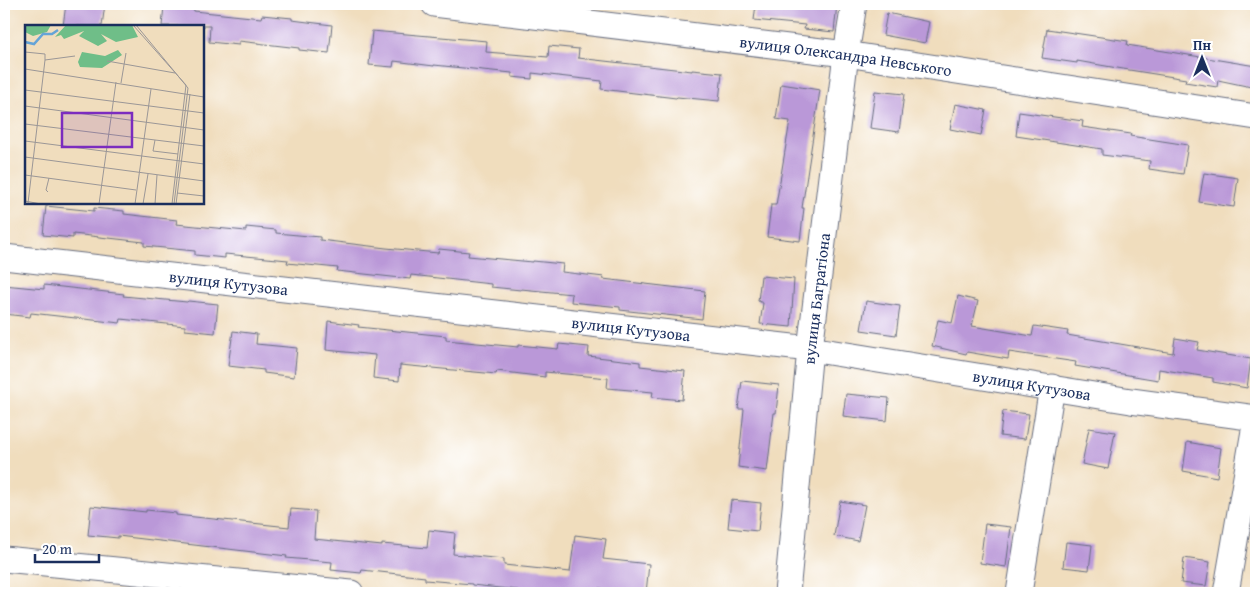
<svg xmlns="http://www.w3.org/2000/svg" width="1260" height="597" viewBox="0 0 1260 597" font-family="'Gentium Book Plus',serif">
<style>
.building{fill:#ba98d8}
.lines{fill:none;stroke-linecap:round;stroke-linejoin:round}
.minor-casing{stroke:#666c7f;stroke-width:27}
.minor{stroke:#fff;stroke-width:25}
.labels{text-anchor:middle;stroke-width:4;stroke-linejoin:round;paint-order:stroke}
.street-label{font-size:16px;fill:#1b2f5e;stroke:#fff}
.inset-river{fill:none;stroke:#65a4d7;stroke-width:2.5}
.inset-road{fill:none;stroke:#9b9797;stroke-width:1}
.view{fill:#7b2cbf;fill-opacity:0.15;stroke:#7b2cbf;stroke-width:2.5}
.inset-edge{fill:none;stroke:#1b2f5e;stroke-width:2.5}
</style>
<rect width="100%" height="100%" fill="#fff"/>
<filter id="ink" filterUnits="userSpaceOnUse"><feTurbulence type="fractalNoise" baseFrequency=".02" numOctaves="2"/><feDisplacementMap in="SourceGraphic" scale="10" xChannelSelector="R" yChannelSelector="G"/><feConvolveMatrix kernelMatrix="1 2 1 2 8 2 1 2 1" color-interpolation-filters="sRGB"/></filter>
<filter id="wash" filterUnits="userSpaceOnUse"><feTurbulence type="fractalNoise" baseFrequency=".0096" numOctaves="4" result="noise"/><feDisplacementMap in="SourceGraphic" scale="20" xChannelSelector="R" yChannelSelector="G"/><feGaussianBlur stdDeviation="1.12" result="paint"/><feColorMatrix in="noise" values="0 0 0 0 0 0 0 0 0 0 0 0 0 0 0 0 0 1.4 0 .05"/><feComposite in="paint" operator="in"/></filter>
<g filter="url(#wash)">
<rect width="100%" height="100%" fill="#f0ddbd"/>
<g id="blocks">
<g class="building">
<path d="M66,4h39l-3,22h-39z"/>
<path d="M756,4h81l-3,28 -30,-3 1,-4 -51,-5z"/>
<path d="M164,6l30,4v1l67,7 1,-3 30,3v2l40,5 -3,28 -30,-3v-2l-60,-7v4l-30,-3 1,-16h-48z"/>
<path d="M887,13l42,9 -4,21 -42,-8z"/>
<path d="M1047,29l81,12 -1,4 129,21v22l-38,-8 -1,7 -32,-5 1,-3 -63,-10 -46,-8v2l-35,-5z"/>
<path d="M372,31l115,10 -1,11 62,5 1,-11 30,3 -1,9 114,13v-1l30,3 -3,28 -42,-4 -1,1 -75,-9 1,-8 -70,-8v6l-20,-2v-4l-78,-8v1l-40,-5 -1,6 -24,-2z"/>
<path d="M781,84l39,6 -18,118h2l-4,33 -33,-4 4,-32h5l14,-84 -14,-2z"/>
<path d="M875,91l29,3 -5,38 -29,-4z"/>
<path d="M955,104l31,6 -5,25 -31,-6z"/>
<path d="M1019,112l64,9 -1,6 49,7 -1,2 58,9 -5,29 -34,-5 1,-8 -48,-6v-6l-86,-13z"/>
<path d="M1204,173l34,5 -4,29 -35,-5z"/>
<path d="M46,206l48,5v-3l30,3v3l53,6 -1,4 70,7v-4l30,3v3l44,4v3l66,8 52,5 1,-4 30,3 -1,4 65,6v-1l30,3 -1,8 42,5 -1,2 102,12 -3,28 -82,-9v-3l-49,-5 1,-8 -51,-5v1l-30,-3v-3l-80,-9 -1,4 -73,-8 1,-3 -51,-5 1,-3 -63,-6v4l-30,-3v-4l-51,-5v-4l-71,-8v4l-30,-3z"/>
<path d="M761,276l33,3 -3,48 -31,-3 3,-21 -5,-2z"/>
<path d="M4,285l40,4v-4l80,9 -1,2 64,6 1,-1 30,3 -3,29 -30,-3v-4l-64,-7 -1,4 -89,-10 -1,4 -26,-3z"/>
<path d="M958,296l20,5 -6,25 60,10 2,-10 34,5 -1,4 106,18 2,-15 24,4 -2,8 54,9 -4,29 -34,-6v-4l-54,-9 -1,11 -83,-14 1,-4 -67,-10 -1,7 -41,-7 -1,2 -34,-8 6,-26 14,3z"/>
<path d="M866,301l34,5 -4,29 -35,-5z"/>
<path d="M328,321l31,4 -1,2 88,9v4l72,7v-2l40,4 1,-5 30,3 -1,9 52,6v4l45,5 -3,29 -30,-3 1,-5 -46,-4 1,-10 -63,-6v5l-48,-6 -1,3 -96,-9 -1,16 -26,-3 2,-23 -49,-5z"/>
<path d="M233,331l24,3 -1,10 41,4 -3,29 -30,-4v-3l-36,-4z"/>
<path d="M742,381l37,4 -3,28h-2l-7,58 -29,-4 6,-58h-6z"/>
<path d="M846,394l43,4 -2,23 -44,-5z"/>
<path d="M1003,411l26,3 -4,25 -25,-3z"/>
<path d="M1089,428l26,4 -7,37 -26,-5z"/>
<path d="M1187,442l34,6 -4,29 -34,-6z"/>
<path d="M731,500l30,3 -3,28 -30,-3z"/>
<path d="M840,501l25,4 -7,36 -24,-5z"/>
<path d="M91,506l55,6v-2l30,3v2l113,12 2,-18 25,2 -2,28 68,7v-2l45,4 2,-18 26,3 -2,21 51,5v6l66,7 5,-37 31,4 -3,20 46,5 -3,29 -47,-5v5h-22l-29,-3v3h-30v-3l-46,-5v-1l-47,-4v-3l-63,-7 -1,3 -30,-3 1,-8 -46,-4 1,-2 -169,-20v2l-30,-3z"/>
<path d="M985,524l26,3 -5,40 -26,-4z"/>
<path d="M1066,542l26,3 -3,25 -26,-3z"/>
<path d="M1184,558l26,4 -4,24 -25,-3z"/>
</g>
</g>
</g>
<g filter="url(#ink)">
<use href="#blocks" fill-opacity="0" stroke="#666c7f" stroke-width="1"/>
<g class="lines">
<g class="minor-casing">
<g id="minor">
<path id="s1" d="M434,4l412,50 410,63"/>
<path id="s2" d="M4,257l806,92 321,52 125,17"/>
<path d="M4,559l347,34"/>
<path id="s3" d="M787,593l23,-244 36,-295 8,-50"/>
<path d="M1019,593l33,-206"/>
<path d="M1226,593l30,-174"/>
</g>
</g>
<use href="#minor" class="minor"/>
</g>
</g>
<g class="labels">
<g class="street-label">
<text dy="6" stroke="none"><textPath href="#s1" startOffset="415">вулиця Олександра Невського</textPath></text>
<text dy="6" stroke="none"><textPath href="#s2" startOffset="226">вулиця Кутузова</textPath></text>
<text dy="6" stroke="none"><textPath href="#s3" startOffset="296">вулиця Багратіона</textPath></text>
<text dy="6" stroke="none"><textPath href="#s2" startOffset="631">вулиця Кутузова</textPath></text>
<text dy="6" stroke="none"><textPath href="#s2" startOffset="1036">вулиця Кутузова</textPath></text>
</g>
</g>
<g transform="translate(25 25)">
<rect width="179" height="179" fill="#f0ddbd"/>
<path d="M0,0h26l-4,7 -14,4 -8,-4zM41,0h66l6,12 -22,5 -15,-8 6,7 -9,5 -19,-10 5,-5 -20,8 -3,-4 -6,2zM93,25l4,5 -20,13 -22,-1 -2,-5 4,-10 23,4z" fill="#6fbe88"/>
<path class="inset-river" d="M0,17l9,2 9,-10h9l6,-4"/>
<path class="inset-road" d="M108,0l53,60 -14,119M111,0l52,63 -14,116M0,27l20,2v6l-17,143M20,35l30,-4M82,36l68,12M0,44l179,28M96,58l5,-30M0,65l179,23M0,81l179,24M0,99l179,22M130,115l-2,11 25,3M0,116l179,23M0,132l179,24M0,150l111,15M23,167l-2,-2 3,-12M152,168l27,3M0,176l16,3M74,179l17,-122M110,179l16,-115M118,179l5,-30M130,179l2,-29M151,179l14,-110"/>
<path class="view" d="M37,88h70v34h-70z"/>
<rect width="179" height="179" class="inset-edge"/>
</g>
<rect width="1260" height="597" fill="none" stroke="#fff" stroke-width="20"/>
<g transform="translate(1202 58)" stroke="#ffffff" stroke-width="4" paint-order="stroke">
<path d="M0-4L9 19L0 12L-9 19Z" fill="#1b2f5e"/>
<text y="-8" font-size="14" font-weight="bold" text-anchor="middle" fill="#1b2f5e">Пн</text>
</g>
<path d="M35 554v8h64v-8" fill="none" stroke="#1b2f5e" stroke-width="2.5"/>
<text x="42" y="554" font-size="15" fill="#1b2f5e" stroke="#ffffff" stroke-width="4" paint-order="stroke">20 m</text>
</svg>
